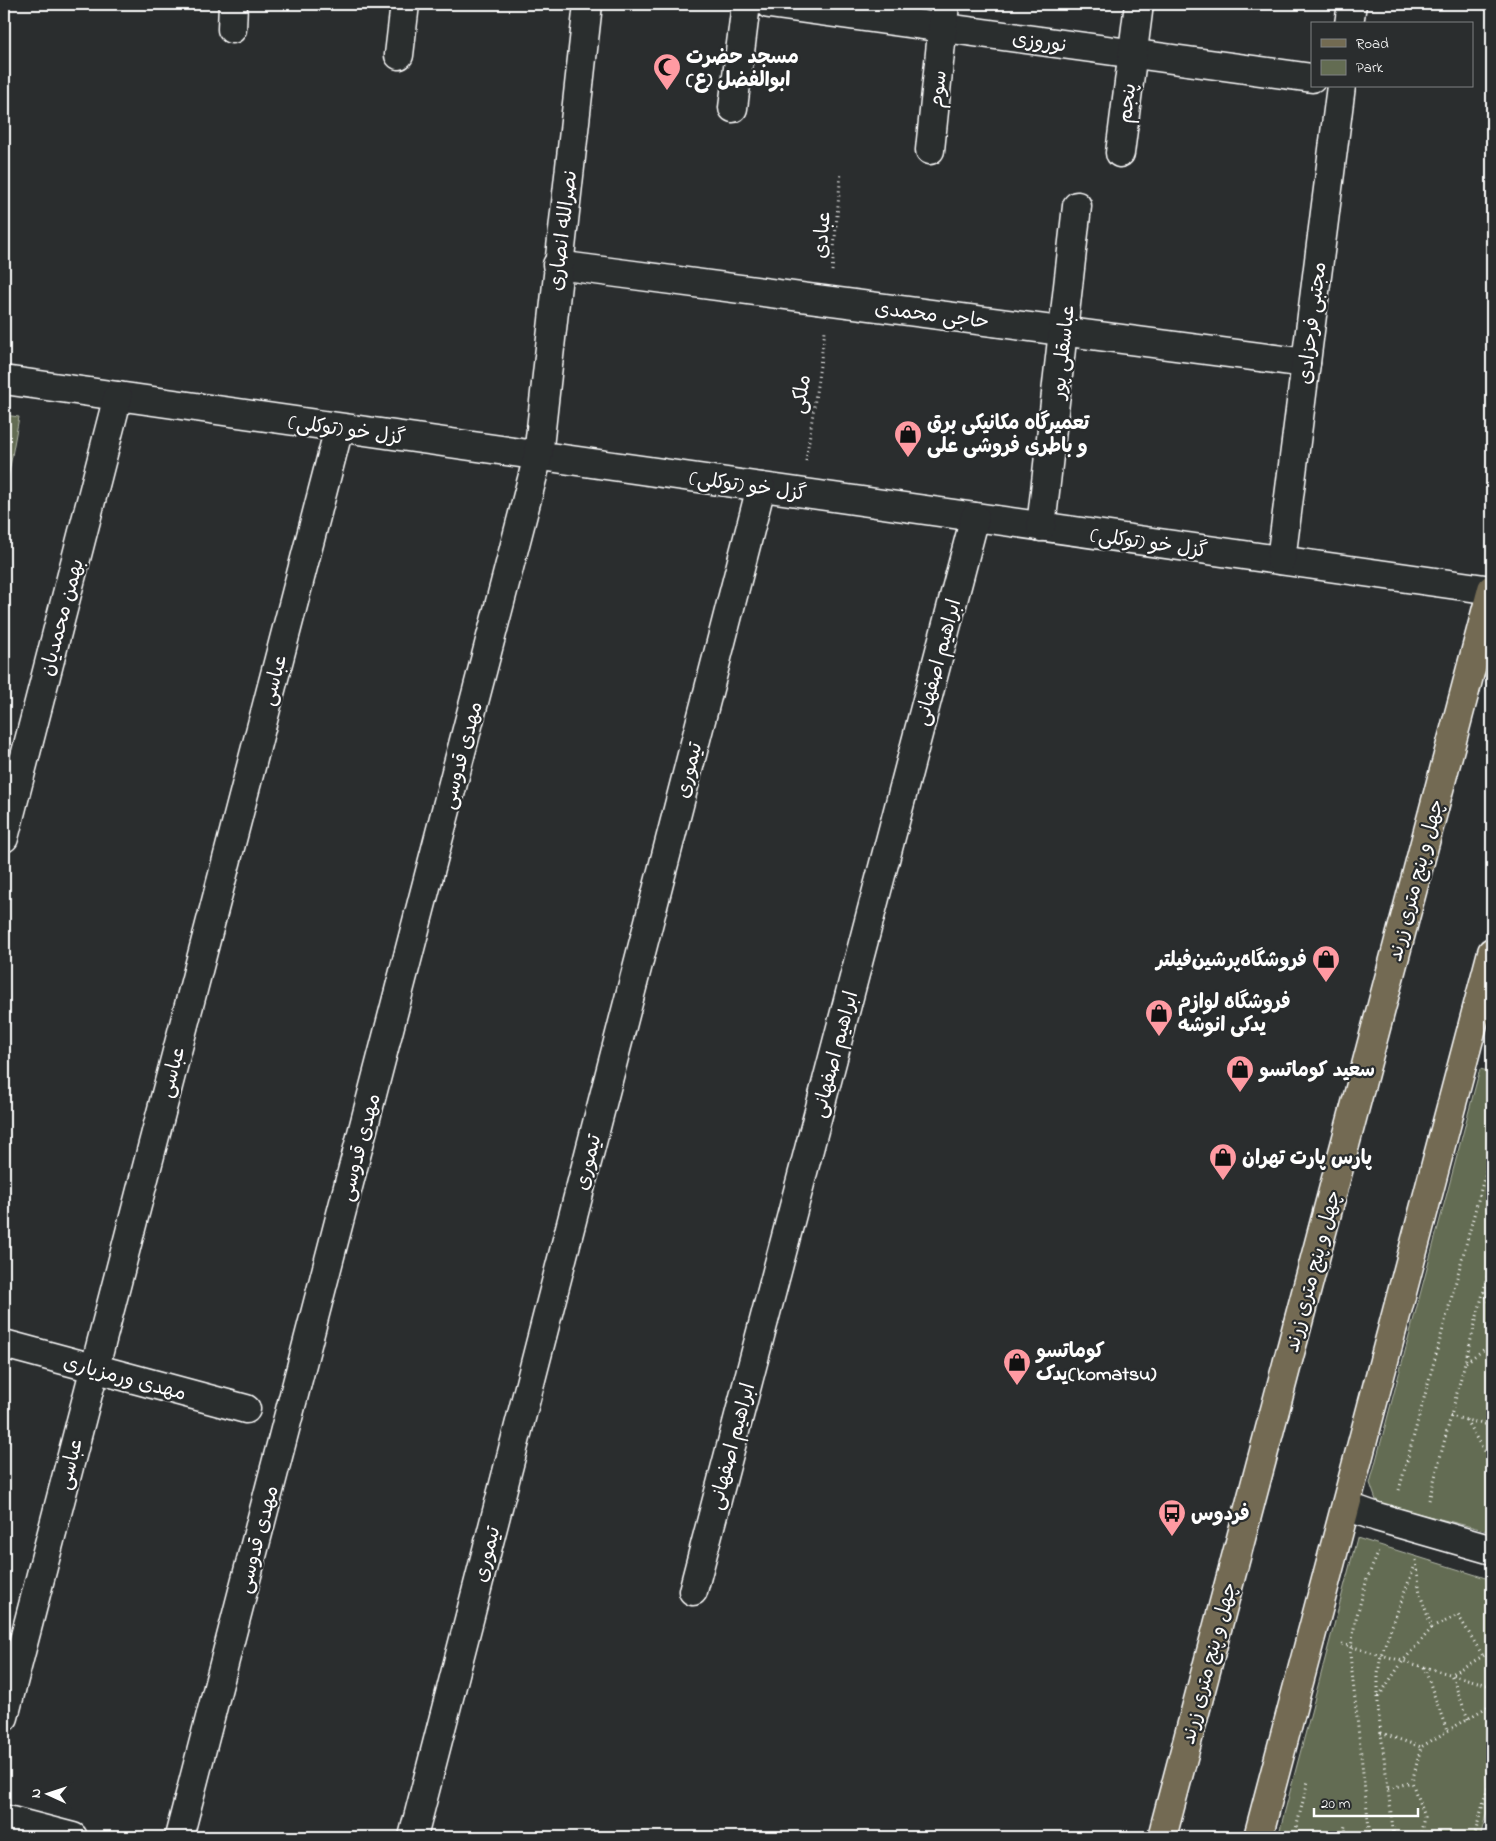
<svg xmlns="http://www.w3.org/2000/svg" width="1496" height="1841" viewBox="0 0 1496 1841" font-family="'Indie Flower','Playpen Sans Arabic',sans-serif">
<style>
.green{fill:#636c52;stroke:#b1b6a8}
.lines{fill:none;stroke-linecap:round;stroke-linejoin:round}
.minor-casing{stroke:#fff;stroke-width:31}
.major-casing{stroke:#fff;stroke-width:31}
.path{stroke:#fff;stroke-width:3;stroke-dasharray:1 4;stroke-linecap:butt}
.minor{stroke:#2a2d2e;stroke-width:28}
.major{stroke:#736b52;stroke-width:28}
.labels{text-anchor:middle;stroke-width:4.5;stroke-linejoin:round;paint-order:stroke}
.street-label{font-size:20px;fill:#fff;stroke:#2a2d2e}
.poi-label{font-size:20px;font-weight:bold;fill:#fff;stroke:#2a2d2e;text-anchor:start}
</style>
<rect width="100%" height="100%" fill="#2a2d2e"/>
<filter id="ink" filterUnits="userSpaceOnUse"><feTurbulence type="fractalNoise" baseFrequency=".02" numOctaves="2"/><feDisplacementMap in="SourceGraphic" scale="10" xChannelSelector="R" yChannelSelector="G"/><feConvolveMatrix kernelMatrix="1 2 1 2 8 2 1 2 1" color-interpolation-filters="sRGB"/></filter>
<g filter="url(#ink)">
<g class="green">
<path d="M4,415l15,2 -15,83z"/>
<path d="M1480,1069l12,3v460l-108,-27 -8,-5 -6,-17z"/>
<path d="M1357,1538l135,42v213l-12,44h-202z"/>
</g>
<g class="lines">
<g class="minor-casing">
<g id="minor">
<path d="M769,4l543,74"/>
<path d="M1349,24l3,-20"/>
<path d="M232,29l1,-25"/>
<path d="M399,55l6,-51"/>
<path d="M733,108l13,-104"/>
<path d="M930,150l15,-146"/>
<path d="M1120,153l19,-149"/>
<path d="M557,265l749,98"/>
<path d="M4,380l1488,210"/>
<path d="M1041,527l36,-321"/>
<path d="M1281,560l60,-474"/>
<path d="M4,838l114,-442"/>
<path d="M4,1344l242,65"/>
<path d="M1346,1506l31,11 115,33"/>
<path d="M693,1591l282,-1074"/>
<path d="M4,1717l335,-1289"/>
<path d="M4,1819l69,18"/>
<path d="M179,1837l359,-1381 50,-452"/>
<path d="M413,1837l348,-1350"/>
</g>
</g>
<g class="major-casing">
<g id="major">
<path d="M1162,1837l330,-1248"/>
<path d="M1258,1837l234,-885"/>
</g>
</g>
<g class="path">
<path d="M832,271l9,-99"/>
<path d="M806,461l19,-130"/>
<path d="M1484,1292l8,14"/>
<path d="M1466,1362l26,-18"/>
<path d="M1450,1416l42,10"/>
<path d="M1466,1420l26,45"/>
<path d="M1399,1490l93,-341"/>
<path d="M1429,1500l63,-241"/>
<path d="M1416,1560l4,34 12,34 26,-13 25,41"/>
<path d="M1342,1644l150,42"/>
<path d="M1424,1667l23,64"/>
<path d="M1379,1696l24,-35 29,-33"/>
<path d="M1468,1719l-17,-45 41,-23"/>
<path d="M1381,1733l40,14"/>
<path d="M1388,1789l24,-7"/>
<path d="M1294,1837l14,-56"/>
<path d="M1342,1837l3,-11 1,11"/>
<path d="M1370,1837l-20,-183 5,-32 12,-43 12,-28"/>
<path d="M1394,1837l-16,-128v-35l3,-19 34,-90"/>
<path d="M1420,1837l4,-20 -12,-35 9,-35 71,-43"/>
<path d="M1474,1837l18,-66"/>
</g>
<use href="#minor" class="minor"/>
<use href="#major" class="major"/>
</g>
</g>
<defs>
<g id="mosque-pin" transform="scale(1.4375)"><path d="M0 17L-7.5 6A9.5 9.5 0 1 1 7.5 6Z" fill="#ff9aa2" stroke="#2a2d2e"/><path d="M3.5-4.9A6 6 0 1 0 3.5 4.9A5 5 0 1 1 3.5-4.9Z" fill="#111"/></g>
<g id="shop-pin" transform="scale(1.4375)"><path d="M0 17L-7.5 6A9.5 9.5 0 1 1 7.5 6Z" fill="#ff9aa2" stroke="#2a2d2e"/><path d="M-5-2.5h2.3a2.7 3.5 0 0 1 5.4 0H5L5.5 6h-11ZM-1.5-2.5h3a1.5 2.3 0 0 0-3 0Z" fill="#111"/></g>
<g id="bus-pin" transform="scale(1.4375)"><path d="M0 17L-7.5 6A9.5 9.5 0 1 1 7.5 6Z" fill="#ff9aa2" stroke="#2a2d2e"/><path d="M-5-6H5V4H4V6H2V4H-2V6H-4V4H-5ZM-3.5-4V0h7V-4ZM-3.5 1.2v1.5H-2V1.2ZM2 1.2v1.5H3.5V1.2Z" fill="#111"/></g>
</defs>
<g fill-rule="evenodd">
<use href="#mosque-pin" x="667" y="67"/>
<use href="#shop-pin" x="908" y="434"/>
<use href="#shop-pin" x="1326" y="959"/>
<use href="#shop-pin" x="1159" y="1013"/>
<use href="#shop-pin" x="1240" y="1069"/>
<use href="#shop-pin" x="1223" y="1157"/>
<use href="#shop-pin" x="1017" y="1362"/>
<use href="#bus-pin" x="1172" y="1513"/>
</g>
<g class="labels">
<g class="street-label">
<text transform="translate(1040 41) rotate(8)" y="7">نوروزی</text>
<text transform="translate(937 89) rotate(-84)" y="7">سوم</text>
<text transform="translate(1126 103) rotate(-83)" y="7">پنجم</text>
<text transform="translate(562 230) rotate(-83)" y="7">نصرالله انصاری</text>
<text transform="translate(821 235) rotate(-85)" y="7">عبادی</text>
<text transform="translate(932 314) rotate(7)" y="7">حاجی محمدی</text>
<text transform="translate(1311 323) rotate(-83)" y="7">مجتبی فرحزادی</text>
<text transform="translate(1062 352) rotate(-84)" y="7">عباسقلی پور</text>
<text transform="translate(800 394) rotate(-81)" y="7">ملکی</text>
<text transform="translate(347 429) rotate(8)" y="7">گزل خو (توکلی)</text>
<text transform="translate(748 485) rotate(8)" y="7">گزل خو (توکلی)</text>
<text transform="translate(1149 542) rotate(8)" y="7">گزل خو (توکلی)</text>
<text transform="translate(61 617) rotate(-75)" y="7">بهمن محمدیان</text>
<text transform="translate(937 662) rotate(-75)" y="7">ابراهیم اصفهانی</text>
<text transform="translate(273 680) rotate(-75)" y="7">عباسی</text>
<text transform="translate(461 755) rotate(-75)" y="7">مهدی قدوسی</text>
<text transform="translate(688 770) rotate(-76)" y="7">تیموری</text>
<text transform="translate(1415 880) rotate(-75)" y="7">چهل و پنج متری زرند</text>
<text transform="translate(834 1054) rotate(-75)" y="7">ابراهیم اصفهانی</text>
<text transform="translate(171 1072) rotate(-75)" y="7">عباسی</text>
<text transform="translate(359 1147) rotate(-75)" y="7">مهدی قدوسی</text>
<text transform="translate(587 1162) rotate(-76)" y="7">تیموری</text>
<text transform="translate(1312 1271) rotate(-75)" y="7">چهل و پنج متری زرند</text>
<text transform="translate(125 1377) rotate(15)" y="7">مهدی ورمزیاری</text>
<text transform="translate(731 1446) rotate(-75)" y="7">ابراهیم اصفهانی</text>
<text transform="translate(69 1464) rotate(-76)" y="7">عباسی</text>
<text transform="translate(257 1539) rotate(-75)" y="7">مهدی قدوسی</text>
<text transform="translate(486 1554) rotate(-76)" y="7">تیموری</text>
<text transform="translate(1208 1663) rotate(-75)" y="7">چهل و پنج متری زرند</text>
</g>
<g class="poi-label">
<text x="686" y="63">مسجد حضرت<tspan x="686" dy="23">ابوالفضل (ع)</tspan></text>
<text x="927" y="429">تعمیرگاه مکانیکی برق<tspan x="927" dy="23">و باطری فروشی علی</tspan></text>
<text x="1307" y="966" text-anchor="end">فروشگاه‌پرشین‌فیلتر</text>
<text x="1178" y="1008">فروشگاه لوازم<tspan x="1178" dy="23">یدکی انوشه</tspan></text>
<text x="1259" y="1076">سعید کوماتسو</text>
<text x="1242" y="1164">پارس پارت تهران</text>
<text x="1036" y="1357">کوماتسو<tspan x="1036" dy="23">یدک(komatsu)</tspan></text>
<text x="1191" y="1520">فردوس</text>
</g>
</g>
<rect width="1496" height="1841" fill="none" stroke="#2a2d2e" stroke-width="20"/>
<rect x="10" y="10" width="1476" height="1821" fill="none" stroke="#fff" stroke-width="2" filter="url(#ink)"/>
<rect x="1311" y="22" width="162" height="65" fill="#2a2d2e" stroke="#7f8182"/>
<rect x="1321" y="39" width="25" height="8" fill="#736b52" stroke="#7f8182"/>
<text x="1356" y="48" font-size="15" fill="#ffffff">Road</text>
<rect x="1321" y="60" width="25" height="15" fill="#636c52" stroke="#7f8182"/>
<text x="1356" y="72" font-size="15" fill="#ffffff">Park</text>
<g transform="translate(48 1794) rotate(273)" stroke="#2a2d2e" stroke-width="4" paint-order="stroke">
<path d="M0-4L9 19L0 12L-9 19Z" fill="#ffffff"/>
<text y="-8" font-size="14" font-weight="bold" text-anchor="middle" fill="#ffffff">N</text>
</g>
<path d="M1314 1808v8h104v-8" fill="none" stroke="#ffffff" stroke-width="2.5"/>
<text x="1321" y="1808" font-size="15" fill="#ffffff" stroke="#2a2d2e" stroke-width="4" paint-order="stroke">20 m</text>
</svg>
